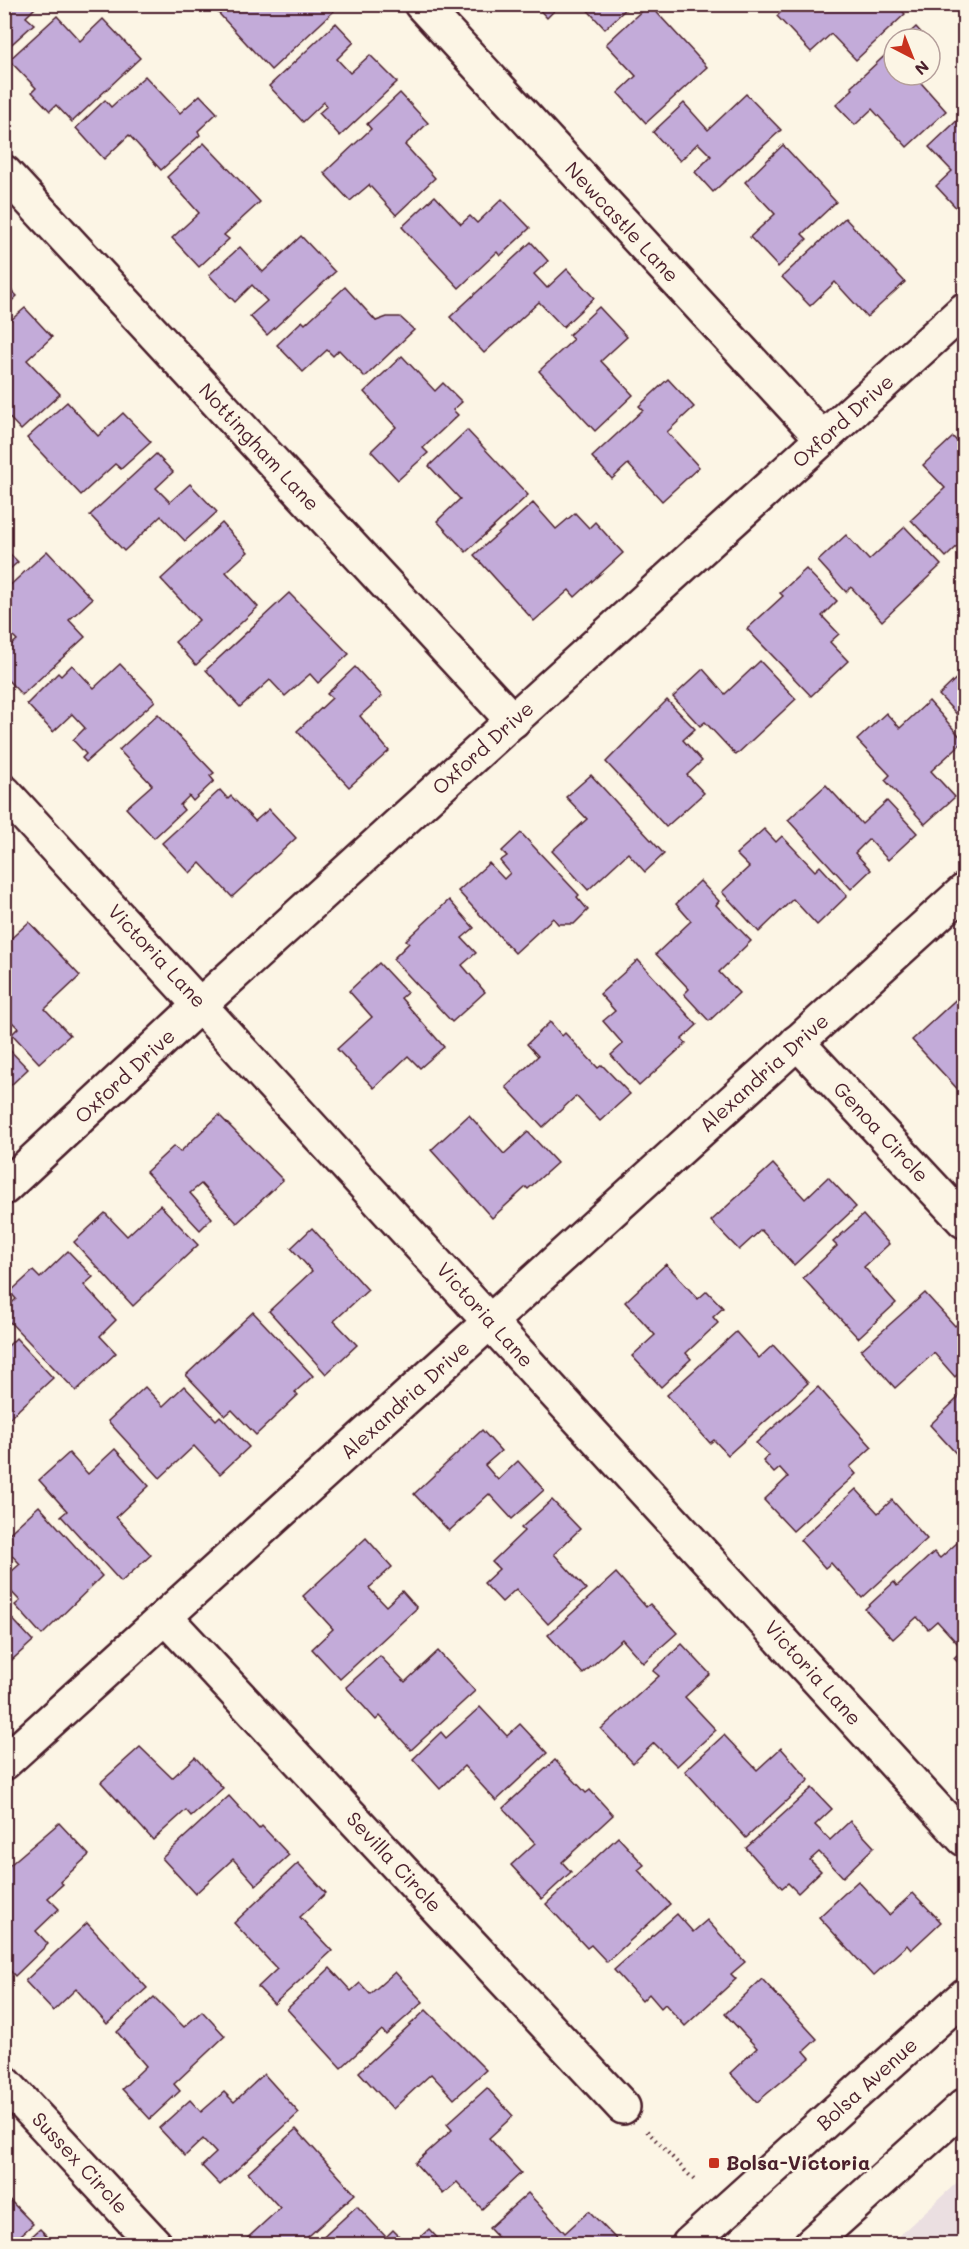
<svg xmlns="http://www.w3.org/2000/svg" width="969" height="2249" viewBox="0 0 969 2249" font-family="Mali,sans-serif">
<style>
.built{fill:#ebdfe1}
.building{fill:#c3abd9;stroke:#4a1f2b;stroke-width:1.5}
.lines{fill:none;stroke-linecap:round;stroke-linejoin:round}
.minor-casing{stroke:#4a1f2b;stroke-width:38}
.major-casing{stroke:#4a1f2b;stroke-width:38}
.path{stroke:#4a1f2b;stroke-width:4;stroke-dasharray:1.5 4.5;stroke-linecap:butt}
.minor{stroke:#fcf5e5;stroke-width:33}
.major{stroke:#fcf5e5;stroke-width:33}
.poi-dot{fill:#c8321e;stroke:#fcf5e5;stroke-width:2}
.labels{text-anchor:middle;stroke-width:4.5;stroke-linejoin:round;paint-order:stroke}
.street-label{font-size:20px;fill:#4a1f2b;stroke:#fcf5e5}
.poi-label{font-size:20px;font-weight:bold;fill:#4a1f2b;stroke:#fcf5e5;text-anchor:start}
</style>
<rect width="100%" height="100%" fill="#fcf5e5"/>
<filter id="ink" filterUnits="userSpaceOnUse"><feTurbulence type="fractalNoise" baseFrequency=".0167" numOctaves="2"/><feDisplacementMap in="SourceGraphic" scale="12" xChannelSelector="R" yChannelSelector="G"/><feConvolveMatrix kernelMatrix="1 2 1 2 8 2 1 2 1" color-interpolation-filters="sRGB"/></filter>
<g filter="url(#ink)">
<path class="built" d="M964,2176v68h-74z"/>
<g class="building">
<path d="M4,4h35l-13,13 8,7 -30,27z"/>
<path d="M328,4l6,7 -63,59 -60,-65z"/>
<path d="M534,4h27l-14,14z"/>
<path d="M582,4h49l-26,25z"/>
<path d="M649,4l58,63 -61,56 -28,-30 18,-17 -30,-32z"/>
<path d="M789,4h107l9,10 -49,46 -25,-26 -20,18 -34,-36z"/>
<path d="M57,16l23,25 23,-22 37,39 -68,64 -16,-17 -6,6 -18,-19 4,-4 -27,-28z"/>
<path d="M336,23l18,19 -17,17 13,14 20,-18 27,27 -57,54 -21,-23 8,-7 -3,-4 -21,20 -34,-36z"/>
<path d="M916,27l11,12h-24z"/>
<path d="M894,47v28h20l32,36 -39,36 -35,-38 -17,16 -19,-20 17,-16 -2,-2z"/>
<path d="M145,76l35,37 20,-18 17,18 -19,18 2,4 -39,35 -32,-35 -25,24 -28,-31 29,-28 6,7z"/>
<path d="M400,93l28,30 -23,22 30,33 -39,37 -27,-30 -19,16 -26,-28 47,-44 -4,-5z"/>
<path d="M746,94l35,36 -68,62 -18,-20 16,-16 -13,-13 -18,18 -27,-29 31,-29 24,27z"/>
<path d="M964,114v102l-28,-30 16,-15 -23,-24z"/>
<path d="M204,143l56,59 -36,33 5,4 -30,28 -27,-29 27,-25 -32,-36z"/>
<path d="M783,145l53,57 -34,32 5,5 -29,28 -28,-30 25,-23 -30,-32z"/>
<path d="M435,196l26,28 9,-8 7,7 25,-24 28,29 -30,28 -3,-4 -38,36 -57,-61z"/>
<path d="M845,218l60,64 -38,35 -32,-35 -25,24 -28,-29z"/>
<path d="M301,236l34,36 -68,63 -17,-19 17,-15 -15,-16 -17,17 -26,-27 31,-28 23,25z"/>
<path d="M531,242l17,19 -14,13 13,14 20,-19 27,29 -31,29 -24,-25 -55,51 -34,-36z"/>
<path d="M4,283l13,13 -13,12z"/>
<path d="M345,287l31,34 11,-4h13l14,13 -49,47 -26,-27 -6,6 -6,-6 -24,22 -26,-27 25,-24 3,3z"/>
<path d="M599,307l28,30 -26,24 32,34 -38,36 -56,-60 34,-31 -4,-5z"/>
<path d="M25,308l27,29 -25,23 33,34 -39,36 -17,-18v-86z"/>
<path d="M402,356l33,35 8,-8 19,19 -9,8 5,5 -35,33 5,5 -30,27 -27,-29 25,-24 -32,-35z"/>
<path d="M668,379l26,28 -27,25 32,35 -37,34 -34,-37 -16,15 -20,-22 51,-47 -4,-4z"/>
<path d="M67,402l31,34 25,-23 28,29 -30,27 -6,-5 -34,31 -54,-57z"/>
<path d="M467,430l61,65 -62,57 -29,-31 23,-22 -31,-33z"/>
<path d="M953,437l11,12v91l-18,17 -35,-37 34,-32 -22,-23z"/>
<path d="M156,454l17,18 -17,16 14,14 20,-18 27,28 -32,29 -24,-25 -37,35 -34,-36z"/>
<path d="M533,503l23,26 19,-16 14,15 6,-6 28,31 -48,44 -6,-7 -35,31 -60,-66z"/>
<path d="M222,523l26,29 -22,20 32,35 -62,58 -21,-23 24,-22 -38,-41z"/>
<path d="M905,527l36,38 -59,56 -31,-34 -5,5 -28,-31 28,-26 23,25z"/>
<path d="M4,548l14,14 -14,12z"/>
<path d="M47,551l45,48 -23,21 16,17 -63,58 -18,-19v-25l13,-11 -13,-13v-36z"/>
<path d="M806,569l31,32 -15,15 17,18 -9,8 18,19 -37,35 -64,-67 36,-33 -3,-3z"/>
<path d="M289,593l60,61 -31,29 -8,-9 -25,22 -15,-16 -30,27 -34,-37z"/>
<path d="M760,661l36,38 -60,56 -31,-33 -5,4 -27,-29 30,-28 22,25z"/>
<path d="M120,664l35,37 -69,61 -4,-4 4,-4 -13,-14 12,-12 -13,-14 -19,18 -26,-28 31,-31 3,3 11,-11 22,23z"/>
<path d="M355,667l27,29 -22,20 29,35 -40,36 -52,-56 35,-33 -5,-4z"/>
<path d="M964,671v51l-25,-27z"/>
<path d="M667,700l28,29 -12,11 19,21 -15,14 17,18 -38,34 -60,-65z"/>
<path d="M929,701l35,40 -33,30 24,26 -30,27 -40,-44 5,-5 -33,-35 29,-27 14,15z"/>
<path d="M158,714l56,59 -4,3 4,5 -21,20 -4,-5 -9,9 4,5 -30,28 -28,-30 26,-23 -33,-35z"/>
<path d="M591,775l73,79 -19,18 -17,-19 -40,37 -36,-39 35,-32 -21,-22z"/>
<path d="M826,785l36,39 25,-23 30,32 -29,27 -19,-21 -14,14 16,17 -20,19 -63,-69z"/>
<path d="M220,790l8,9 3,-3 24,25 14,-12 27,29 -64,59 -32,-34 -10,10 -28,-30z"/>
<path d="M764,829l12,13 6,-6 33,35 5,-5 27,30 -30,29 -24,-26 -34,33 -37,-40 27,-25 -13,-13z"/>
<path d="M521,833l58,62 -2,2 11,13 -14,14h-16l-5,-6 -38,35 -57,-62 31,-28 15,16 6,-6 -10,-12 7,-5 -5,-5z"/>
<path d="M700,881l19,20 -3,4 35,36 -32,31 20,21 -30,28 -25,-27 5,-5 -33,-35 35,-33 -15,-17z"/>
<path d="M449,900l25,28 -12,10 14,15 -14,12 23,27 -33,30 -59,-63 16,-16 -3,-3z"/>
<path d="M29,922l51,54 -35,33 25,26 -31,28 -27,-29 6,-6 -14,-14v-69z"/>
<path d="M638,960l59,65 -15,14 4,4 -47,43 -28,-31 12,-11 -20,-23 12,-10 -15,-17z"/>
<path d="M379,963l28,30 -6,5 43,49 -24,21 -12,-12 -34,32 -37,-39 35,-32 -23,-26z"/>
<path d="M964,992v104l-52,-56z"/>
<path d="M550,1022l12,14 3,-3 33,35 4,-3 28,29 -30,27 -24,-25 -33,31 -37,-40 32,-31 -11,-12z"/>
<path d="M4,1044l24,25 -18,17 -6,-5z"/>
<path d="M219,1115l64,65 -46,43 -36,-39 -11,9 22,25 -12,12 -54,-58 28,-26 6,6z"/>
<path d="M469,1115l35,39 24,-22 29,31 -29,26 -2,-2 -34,31 -61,-68z"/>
<path d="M773,1164l32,35 23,-22 28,30 -62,58 -33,-35 -22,20 -28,-29z"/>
<path d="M160,1205l38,40 -65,61 -59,-64 31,-29 22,23z"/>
<path d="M863,1215l26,29 -25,23 32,36 -38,35 -55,-60 34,-32 -4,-4z"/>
<path d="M312,1228l56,62 -34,31 23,24 -31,29 -57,-63 43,-40 -21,-23z"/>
<path d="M68,1251l25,26 -9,8 32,35 -16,16 16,17 -40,38 -72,-75v-6l12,-11 -6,-7 23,-21 7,7z"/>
<path d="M666,1264l32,35 9,-8 16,17 -10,9 5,6 -32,30 5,6 -30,28 -29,-31 23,-21 -30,-33z"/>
<path d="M925,1293l30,33 7,-6 2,3v45l-9,9 -21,-24 -39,35 -34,-38z"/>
<path d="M253,1312l60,64 -18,16 3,3 -42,40 -24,-25 -7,6 -39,-41z"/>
<path d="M736,1332l23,26 14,-13 35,38 -80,72 -14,-15 -4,3 -43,-48z"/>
<path d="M16,1338l37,40 -49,45v-73z"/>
<path d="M184,1386l32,34 4,-4 29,31 -29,27 -26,-28 -34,32 -52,-57 37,-34 18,19z"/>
<path d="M818,1387l54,60 -22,20 6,7 -63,57 -29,-31 24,-23 -8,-9 -6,5 -11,-12 6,-6 -13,-12z"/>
<path d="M964,1392v70l-34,-37z"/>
<path d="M482,1430l19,21 -16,14 13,15 20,-19 26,29 -32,29 -23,-25 -40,37 -35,-37z"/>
<path d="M115,1449l34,37 -33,31 35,38 -30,27 -60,-66 6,-5 -28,-31 30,-27 19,21z"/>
<path d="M856,1489l22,24 14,-13 35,39 -65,59 -31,-35 -6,5 -25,-28z"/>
<path d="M552,1500l28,29 -26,25 32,35 -38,35 -32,-35 -14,13 -18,-19 15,-14 -7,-7 32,-31 -3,-3z"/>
<path d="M39,1506l63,70 -60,59 -27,-30 5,-4 -16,-17v-6l16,-14 -16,-17v-9z"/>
<path d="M366,1538l26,29 -23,21 17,18 16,-15 15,17 -77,71 -28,-30 21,-20 -30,-33z"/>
<path d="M958,1542l6,8v88l-6,6 -21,-23 -9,8 -11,-12 -24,22 -28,-30 29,-27 3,4 37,-34 6,6z"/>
<path d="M616,1573l30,34 4,-3 27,29 -34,30 -21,-24 -39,35 -35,-39z"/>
<path d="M6,1612l27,29 -29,26v-53z"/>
<path d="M682,1644l28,30 -25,23 31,33 -39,36 -23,-23 -21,20 -32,-34 58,-53 -6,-5z"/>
<path d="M964,1648v21l-10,-11z"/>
<path d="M438,1651l37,40 -64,59 -31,-34 -4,4 -30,-33 34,-31 25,26z"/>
<path d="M480,1707l27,29 13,-12 27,29 -51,48 -32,-35 -24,23 -27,-30 28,-27 5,6z"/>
<path d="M724,1735l33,35 24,-22 28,32 -63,58 -61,-67z"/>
<path d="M140,1747l32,31 23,-21 28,31 -32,28 -5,-6 -33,30 -52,-58z"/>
<path d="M555,1760l31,33 4,-3 23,25 -51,47 9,10 -29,27 -31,-34 24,-22 -32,-35z"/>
<path d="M812,1788l20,21 -17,16 15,15 20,-19 24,26 -31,30 -24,-25 -9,8 11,11 -23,22 -10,-10 -6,5 -36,-40z"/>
<path d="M229,1796l30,33 3,-3 27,29 -33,30 -23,-26 -38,35 -33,-36z"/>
<path d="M59,1823l30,32 -29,27 3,2 -15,14 11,11 -23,22 12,13 -33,32 -11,-12v-94z"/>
<path d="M618,1837l26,28 -6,5 32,34 -63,58 -16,-17 -4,3 -41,-44z"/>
<path d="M298,1863l28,30 -26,24 32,34 -58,53 -16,-17 19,-18 -43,-46z"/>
<path d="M858,1881l31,34 24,-22 28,29 -30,28 -4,-5 -34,31 -54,-59z"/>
<path d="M677,1914l16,18 14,-12 38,42 -14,12 5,5 -51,47 -20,-22 -4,4 -12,-14 -7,7 -28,-31z"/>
<path d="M87,1923l60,65 -40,36 -31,-35 -23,22 -28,-30z"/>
<path d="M330,1968l21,23 9,-8 10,11 25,-22 28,30 -37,33 -4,-5 -41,38 -54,-59z"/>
<path d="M762,1979l55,60 -13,12 6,7 -53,44 -27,-29 27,-25 -32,-34z"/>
<path d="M154,1997l30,30 18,-16 23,25 -51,48 6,7 -30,28 -28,-30 24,-23 -29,-34z"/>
<path d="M426,2010l60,60 -32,29 -23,-25 -38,35 -34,-37z"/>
<path d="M264,2074l35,39 -79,72 -18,-19 14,-13 -13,-14 -18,17 -26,-28 31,-28 11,12 23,-20 10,10z"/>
<path d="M487,2088l26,28 -24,22 32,35 -39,36 -25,-27 -14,12 -28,-31 37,-33 -5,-6z"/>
<path d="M296,2129l59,65 -55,50h-59l39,-36 -32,-35z"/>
<path d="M528,2193l37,40 24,-22 28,29 -5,4h-108l-15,-16z"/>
<path d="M4,2194l29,30 -22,20h-7z"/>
<path d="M357,2206l29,31 7,-7 14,14h-91z"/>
<path d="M40,2229l15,15h-32z"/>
<path d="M429,2229l14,15h-30z"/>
</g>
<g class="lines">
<g class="minor-casing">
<g id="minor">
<path d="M421,4l402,435"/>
<path d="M4,172l509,549"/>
<path d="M4,792l960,1047"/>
<path d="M797,1042l167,179"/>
<path d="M4,1188l197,-184 763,-694"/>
<path d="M165,1617l458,490"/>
<path d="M4,1763l960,-872"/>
<path d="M4,2082l151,162"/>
</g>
</g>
<g class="major-casing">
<g id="major">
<path d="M689,2244l275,-248"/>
<path d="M811,2244l153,-138"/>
</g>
</g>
<path class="path" d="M647,2131l48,50"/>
<use href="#minor" class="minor"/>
<use href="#major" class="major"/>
</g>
</g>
<rect class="poi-dot" x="708" y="2157" width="12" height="12" rx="3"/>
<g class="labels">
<g class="street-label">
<text transform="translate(622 222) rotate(47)" y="7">Newcastle Lane</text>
<text transform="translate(843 421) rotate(-42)" y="7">Oxford Drive</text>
<text transform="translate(259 447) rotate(47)" y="7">Nottingham Lane</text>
<text transform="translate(483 748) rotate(-42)" y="7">Oxford Drive</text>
<text transform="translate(157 956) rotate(47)" y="7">Victoria Lane</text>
<text transform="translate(764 1073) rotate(-42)" y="7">Alexandria Drive</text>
<text transform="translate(125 1076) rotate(-43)" y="7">Oxford Drive</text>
<text transform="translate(881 1132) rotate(47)" y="7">Genoa Circle</text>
<text transform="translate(485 1315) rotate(48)" y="7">Victoria Lane</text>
<text transform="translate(405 1400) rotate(-42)" y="7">Alexandria Drive</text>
<text transform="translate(813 1673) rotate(48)" y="7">Victoria Lane</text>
<text transform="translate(394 1862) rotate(47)" y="7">Sevilla Circle</text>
<text transform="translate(867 2084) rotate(-42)" y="7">Bolsa Avenue</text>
<text transform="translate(80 2163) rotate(47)" y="7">Sussex Circle</text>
</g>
<g class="poi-label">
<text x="726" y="2170">Bolsa-Victoria</text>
</g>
</g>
<rect width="969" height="2249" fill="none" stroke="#fcf5e5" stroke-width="24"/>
<rect x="12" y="12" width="945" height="2225" fill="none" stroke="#4a1f2b" stroke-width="2" filter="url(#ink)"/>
<g transform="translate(912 57) rotate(138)"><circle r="28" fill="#fcf5e5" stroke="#b59f9b" stroke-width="1.5"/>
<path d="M0-4.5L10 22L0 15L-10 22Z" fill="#c8321e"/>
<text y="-9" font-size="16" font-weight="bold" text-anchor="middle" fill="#4a1f2b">N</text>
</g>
</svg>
